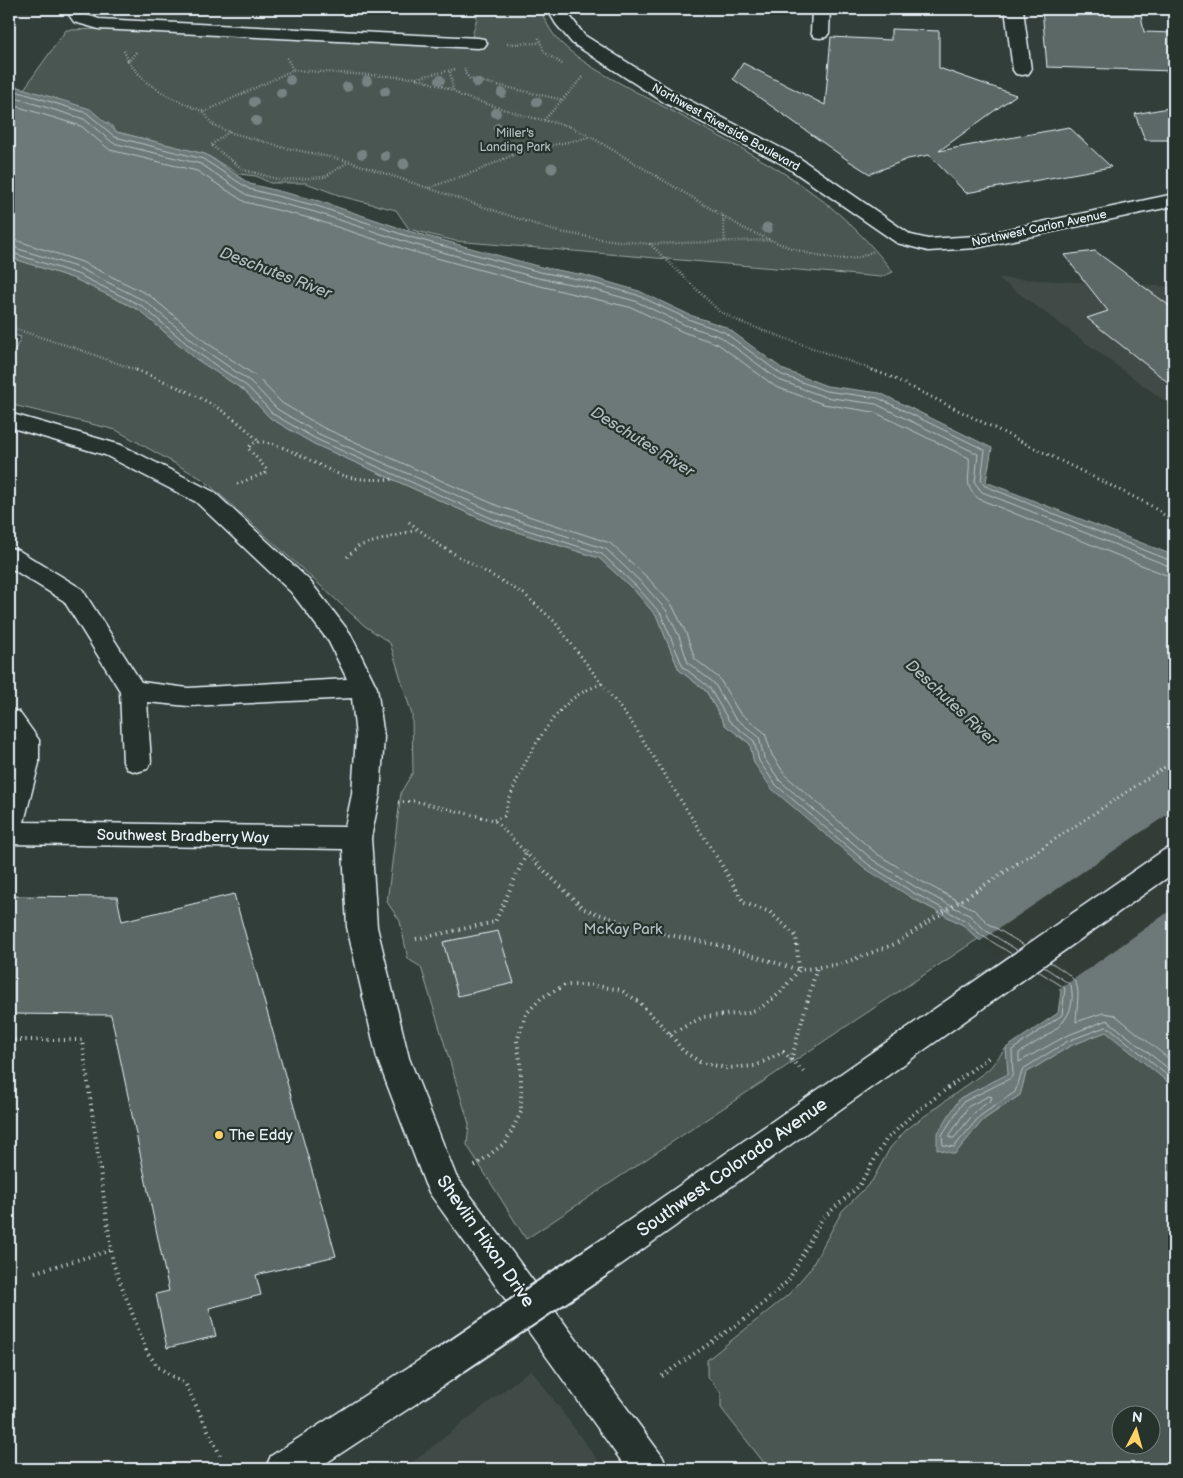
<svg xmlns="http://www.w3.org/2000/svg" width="1183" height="1478" viewBox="0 0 1183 1478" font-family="'Balsamiq Sans',sans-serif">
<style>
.built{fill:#3f4b46}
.green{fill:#495651;stroke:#98a4a4;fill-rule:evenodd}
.water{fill:#6d7978;stroke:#9ea9ab}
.pier{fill:#323e39}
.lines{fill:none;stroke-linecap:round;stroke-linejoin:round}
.shore{stroke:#b7c1c5;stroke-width:1}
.building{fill:#5c6865;stroke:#e8f1f8}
.minor-casing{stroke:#e8f1f8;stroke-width:3}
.major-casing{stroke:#e8f1f8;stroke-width:3}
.path-far2{stroke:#e8f1f8;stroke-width:2.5;stroke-dasharray:0.5 2.5;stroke-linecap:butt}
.path-far1{stroke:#e8f1f8;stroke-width:3;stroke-dasharray:1 4;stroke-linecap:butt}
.path{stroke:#e8f1f8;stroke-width:4;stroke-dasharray:1 4.5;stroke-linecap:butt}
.minor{fill:#26332d;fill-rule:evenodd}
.major{fill:#26332d;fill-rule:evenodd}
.major-bridge-casing{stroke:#e8f1f8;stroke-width:37;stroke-linecap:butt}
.major-bridge{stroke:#26332d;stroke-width:33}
.tree{fill:#778382}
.poi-dot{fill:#ffd166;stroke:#26332d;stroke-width:2}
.labels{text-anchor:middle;stroke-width:4.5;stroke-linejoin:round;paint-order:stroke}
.far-street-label{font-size:12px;fill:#e8f1f8;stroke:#26332d}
.far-park-label{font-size:12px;fill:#b0bbbe;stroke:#26332d}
.street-label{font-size:15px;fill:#e8f1f8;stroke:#26332d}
.park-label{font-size:15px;fill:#b0bbbe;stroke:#26332d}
.poi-label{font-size:15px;fill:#e8f1f8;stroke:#26332d;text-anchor:start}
.water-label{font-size:16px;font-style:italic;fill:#b1bbbe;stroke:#26332d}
.near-street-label{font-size:18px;fill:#e8f1f8;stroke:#26332d}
</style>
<rect width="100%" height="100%" fill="#323e39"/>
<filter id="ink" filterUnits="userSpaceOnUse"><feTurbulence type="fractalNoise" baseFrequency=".02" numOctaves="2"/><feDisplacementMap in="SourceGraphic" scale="10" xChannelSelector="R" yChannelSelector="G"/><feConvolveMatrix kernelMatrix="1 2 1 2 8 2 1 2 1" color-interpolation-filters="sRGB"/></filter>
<g filter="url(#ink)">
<g class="built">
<path d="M998,278l176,9v121z"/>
<path d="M531,1369l73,100h-200z"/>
</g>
<g class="green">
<path d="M479,9h60c5,8 9,18 15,26 20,25 57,43 84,58 45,24 92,48 136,74 49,30 84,60 119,105l-12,5 -426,-36 -46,-12 -13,-19 -52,-13 -38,-14h-36l-14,-7 -17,-2 -34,-20 -88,-22 -7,-8 -86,-35 42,-59 41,-1 363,16z"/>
<path d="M9,257l66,22 64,31 57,49 49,32 25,27 44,26 178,80 107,34 36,33 22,26 22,53 27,21 19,34 25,19 4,19 158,135 51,27 15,14 -452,300 -59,-94 2,-21 -48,-157 -13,-8 -8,-38 -13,-19 14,-110 12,-20 -1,-57 -22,-72 -25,-17 -161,-146 -88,-50 -107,-26v-41l12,-26 -12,-3z"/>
<path d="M1106,1031l68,56v382h-405l-48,-61v-15l-14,-17v-16l81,-65 23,-27 31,-57 30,-30 18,-33 17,-19 82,-60 17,-21 3,26 -49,24 -5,56 28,-34 37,-25 6,-22 44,-27zM1120,1416h30v30h-30z"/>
</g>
<path class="water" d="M9,84l81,25 27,23 88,22 45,30 69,17 93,31 129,35 43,8 55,16 51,24 36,12 58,43 43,16 53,7 112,55 -6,34 184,72 4,5v528l-68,-55 -36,14 -44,27 -6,22 -37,25 -28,34 -18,-5v-15l23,-36 48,-24 -2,-26 52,-35 3,-22 -83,-52 -15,-14 -51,-27 -46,-29 -94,-80 -18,-26 -4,-19 -25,-19 -19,-34 -27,-21 -22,-53 -22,-26 -36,-33 -107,-34 -178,-80 -44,-26 -25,-27 -49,-32 -57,-49 -64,-31 -66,-22z"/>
<path class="pier" d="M1174,810v98l-117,83 -78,-49z"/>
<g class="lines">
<g class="shore">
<path d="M9,89l78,24 28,24 88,22 46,30 68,17 93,31 130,35 43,8 54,15 51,24 36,13 58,43 44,16 52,7 107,52 -4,31 4,5 189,76"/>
<path d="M9,96l75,23 29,24 88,21 46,31 68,17 94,31 129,35 43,8 54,15 50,24 36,12 58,43 46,17 51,7 102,50 -3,29 7,9 192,76"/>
<path d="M9,104l72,22 29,24 87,21 48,31 68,17 94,31 129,35 97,23 50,24 35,12 58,43 47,17 51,8 95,46c2,18 -7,28 10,41l187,76 8,1"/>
<path d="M9,238l73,24 67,33 58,48 49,33 26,27 40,24 176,79 112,37 38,35 24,27 14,28 9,26 24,19 20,34 26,21 7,22 14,21 91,78 44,27 52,28 16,15 35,21"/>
<path d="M9,246l70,22 66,33 58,48 48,33 26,27 42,25 177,79 110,36 37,35 23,26 13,26 9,27 26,20 20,34 25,20 5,21 16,23 93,79 44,28 52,27 16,15 32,20"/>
<path d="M9,252l68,22 65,32 57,48 49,33 25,27 43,25 177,80 109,35 36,34 23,26 22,53 26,20 20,34 25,20 5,20 17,24 93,80 45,28 52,28 15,14 31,19"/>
<path d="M1050,962c35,21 28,23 26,60l27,-9 12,2 59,48"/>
<path d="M1044,967l27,18c8,39 -25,50 -52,68v9l47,-26 41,-16 67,53"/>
<path d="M1038,971l27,17 -3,27 -50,35 1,24 -2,4 -48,24 -21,33 1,10 11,2 26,-31 35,-24 8,-23 45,-28 37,-14 5,1 64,53"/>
<path d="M989,1096l3,1 -1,3 -15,11 -22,27h-4v-3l18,-28z"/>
</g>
</g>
<g class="building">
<path d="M1042,9h98l4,23 30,1v38l-127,-4z"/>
<path d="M891,29l48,2v37l77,27 -77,56 130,-24 42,40 -145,26 -37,-38 -21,4 -38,15 -21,-13 -116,-82 10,-16 82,42 6,-68 60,3z"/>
<path d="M1174,107v33h-29l-10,-26z"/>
<path d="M1095,251l79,58v78l-87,-69 21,-7 -44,-56z"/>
<path d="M234,894l102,362 -80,19 5,20 -52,13 7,28 -49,12 -11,-54 13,-3 -58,-276 -102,-1v-118l108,1 5,24z"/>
<path d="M498,931l16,52 -56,13 -15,-54z"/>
</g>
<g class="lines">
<g class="minor-casing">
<g id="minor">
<path d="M65,9h18l4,6 12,4 379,19 6,1 3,4 -3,4 -6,1 -379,-19 -25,-7z"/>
<path d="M547,9h18l19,26 95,60 119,62 113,78 17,4 48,-3 198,-42v12l-198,42 -48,3 -31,-8 -113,-78 -119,-62 -93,-60 -16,-19z"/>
<path d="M812,9h18l-1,24 -3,4 -6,1 -6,-1 -3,-4z"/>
<path d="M1005,9h18l8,61 -3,4 -6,1 -6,-1 -3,-4z"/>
<path d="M9,413l112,32 93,47 95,88 41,53 27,55 7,49 -4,57 -9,44 6,89 32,131 47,118 206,280 6,13h-41l-197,-275 -5,-10 -48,-126 -30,-131 -4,-78 -334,-5v-72c2,-9 6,-25 0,-34v-29l10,3 20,28v23l-15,59 321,5 7,-33 4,-57 -4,-39 -164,8 -41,-4 4,60 -4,7 -10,3 -10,-3 -4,-7 -3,-71 -56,-90 -55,-34v-19l9,2 64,39 59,93 47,6 159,-9 -18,-37 -38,-50 -95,-90 -91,-47 -96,-28z"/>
</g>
</g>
<g class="major-casing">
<g id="major">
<path d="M1174,847v26l-558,395 -12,5 -12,-5 -5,-11 5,-11 572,-396z"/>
<path d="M445,1347l13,5 5,12 -5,12 -141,93h-52l6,-13 161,-104z"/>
</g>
</g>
<g class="path-far2">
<path d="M539,38l5,14 18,12"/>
<path d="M507,44l33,-1"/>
<path d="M124,51l5,12 17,19 22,14 36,16 8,12 17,8 53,15 66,14 207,70 45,8 50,5 121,-4"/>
<path d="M287,58l6,12"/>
<path d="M128,62l9,-11"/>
<path d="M465,68v5l5,6 93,21"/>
<path d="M450,72l3,18"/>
<path d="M416,78l40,-9"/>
<path d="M204,112l89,-42 123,8 37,12 8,6 68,21 40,9 22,11 154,92c30,13 78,35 111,29 6,-1 12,-5 18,-7"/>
<path d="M544,120l40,-44"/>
<path d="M229,132l-18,13 33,25 37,10 44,-3 23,-15"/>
<path d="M428,188l49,-17 40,-18 73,-16"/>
<path d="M723,216l2,26"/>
<path d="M650,244l69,67 21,11 136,49"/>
<path d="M9,327l66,21 64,23"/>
</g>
<g class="path-far1">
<path d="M136,370c43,17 91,36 122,71"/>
<path d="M872,370l19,7 259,128 24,17"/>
<path d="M237,484l28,-11 2,-3 -19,-22c2,-2 4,-4 6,-5 17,-8 70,27 90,33 16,4 33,4 50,3"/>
<path d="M409,522l30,23 85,49 30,27 80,105 80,127"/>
<path d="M347,557l12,-11 57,-16"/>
<path d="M398,802l16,-1 80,19 32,33"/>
<path d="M494,820l10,-4c10,-37 40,-96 71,-119 8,-6 19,-10 28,-14"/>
<path d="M1034,853l140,-92"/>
</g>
<g class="path">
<path d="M525,852l59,57 61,21 73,15 81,25 -3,-34 -26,-24 -26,-9 -30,-51"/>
<path d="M416,939l79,-17 31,-68"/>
<path d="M670,1034l33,-17 42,-4 14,-4 20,-15 20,-24 42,-6 54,-20 140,-92"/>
<path d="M9,1040h73l31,223 34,89 11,15 28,18 34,70"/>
<path d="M791,1060l26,-93"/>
<path d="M475,1166l31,-24 15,-30v-45l-4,-26 9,-27 15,-16 24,-13h26l30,5 18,12 31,32 13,17 17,11 26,6 29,-2 28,-14 23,22"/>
<path d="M35,1272l77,-22"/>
<path d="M662,1376l86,-59 40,-36 34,-62 37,-33 27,-46 26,-25 77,-58"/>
</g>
<use href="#minor" class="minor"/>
<use href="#major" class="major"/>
<g class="major-bridge-casing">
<path id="major-bridge" d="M445,1364l159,-107"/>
</g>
<use href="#major-bridge" class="major-bridge"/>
</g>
<g class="tree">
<circle cx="290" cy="80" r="5"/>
<circle cx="440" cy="80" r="5"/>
<circle cx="367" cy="81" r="5"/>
<circle cx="477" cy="83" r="5"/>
<circle cx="347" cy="87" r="5"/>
<circle cx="385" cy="91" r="5"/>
<circle cx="281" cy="93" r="5"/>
<circle cx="502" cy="93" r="5"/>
<circle cx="254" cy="102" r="5"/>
<circle cx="537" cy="102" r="5"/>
<circle cx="496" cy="113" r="5"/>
<circle cx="256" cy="121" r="5"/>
<circle cx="498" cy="128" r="5"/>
<circle cx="362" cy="154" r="5"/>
<circle cx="385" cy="156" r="5"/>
<circle cx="404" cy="164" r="5.5"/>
<circle cx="552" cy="168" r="5.5"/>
<circle cx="767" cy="228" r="5.5"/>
</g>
</g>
<circle class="poi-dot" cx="219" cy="1135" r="5"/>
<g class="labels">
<g class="far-street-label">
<text transform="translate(726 127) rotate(29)" y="4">Northwest Riverside Boulevard</text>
<text transform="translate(1039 228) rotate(-12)" y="4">Northwest Carlon Avenue</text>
</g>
<g class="far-park-label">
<text x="515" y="137">Miller's<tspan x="515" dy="14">Landing Park</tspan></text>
</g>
<g class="street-label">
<text transform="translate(183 836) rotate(1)" y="5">Southwest Bradberry Way</text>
</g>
<g class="park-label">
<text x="623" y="934">McKay Park</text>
</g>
<g class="poi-label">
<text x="229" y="1140">The Eddy</text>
</g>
<g class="water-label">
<text transform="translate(276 272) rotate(21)" y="6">Deschutes River</text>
<text transform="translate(643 441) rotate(32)" y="6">Deschutes River</text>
<text transform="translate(952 702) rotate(43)" y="6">Deschutes River</text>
</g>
<g class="near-street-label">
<text transform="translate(732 1167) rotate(-35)" y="6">Southwest Colorado Avenue</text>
<text transform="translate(486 1241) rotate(55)" y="6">Shevlin Hixon Drive</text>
</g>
</g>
<rect width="1183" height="1478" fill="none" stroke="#26332d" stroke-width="30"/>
<rect x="15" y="15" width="1153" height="1448" fill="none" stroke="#e8f1f8" stroke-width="2" filter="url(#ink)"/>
<g transform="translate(1136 1430) rotate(6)"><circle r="24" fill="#26332d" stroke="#747f7e"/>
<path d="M0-4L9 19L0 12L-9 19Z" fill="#ffd166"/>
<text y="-8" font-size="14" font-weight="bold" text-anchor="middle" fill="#e8f1f8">N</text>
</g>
</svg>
